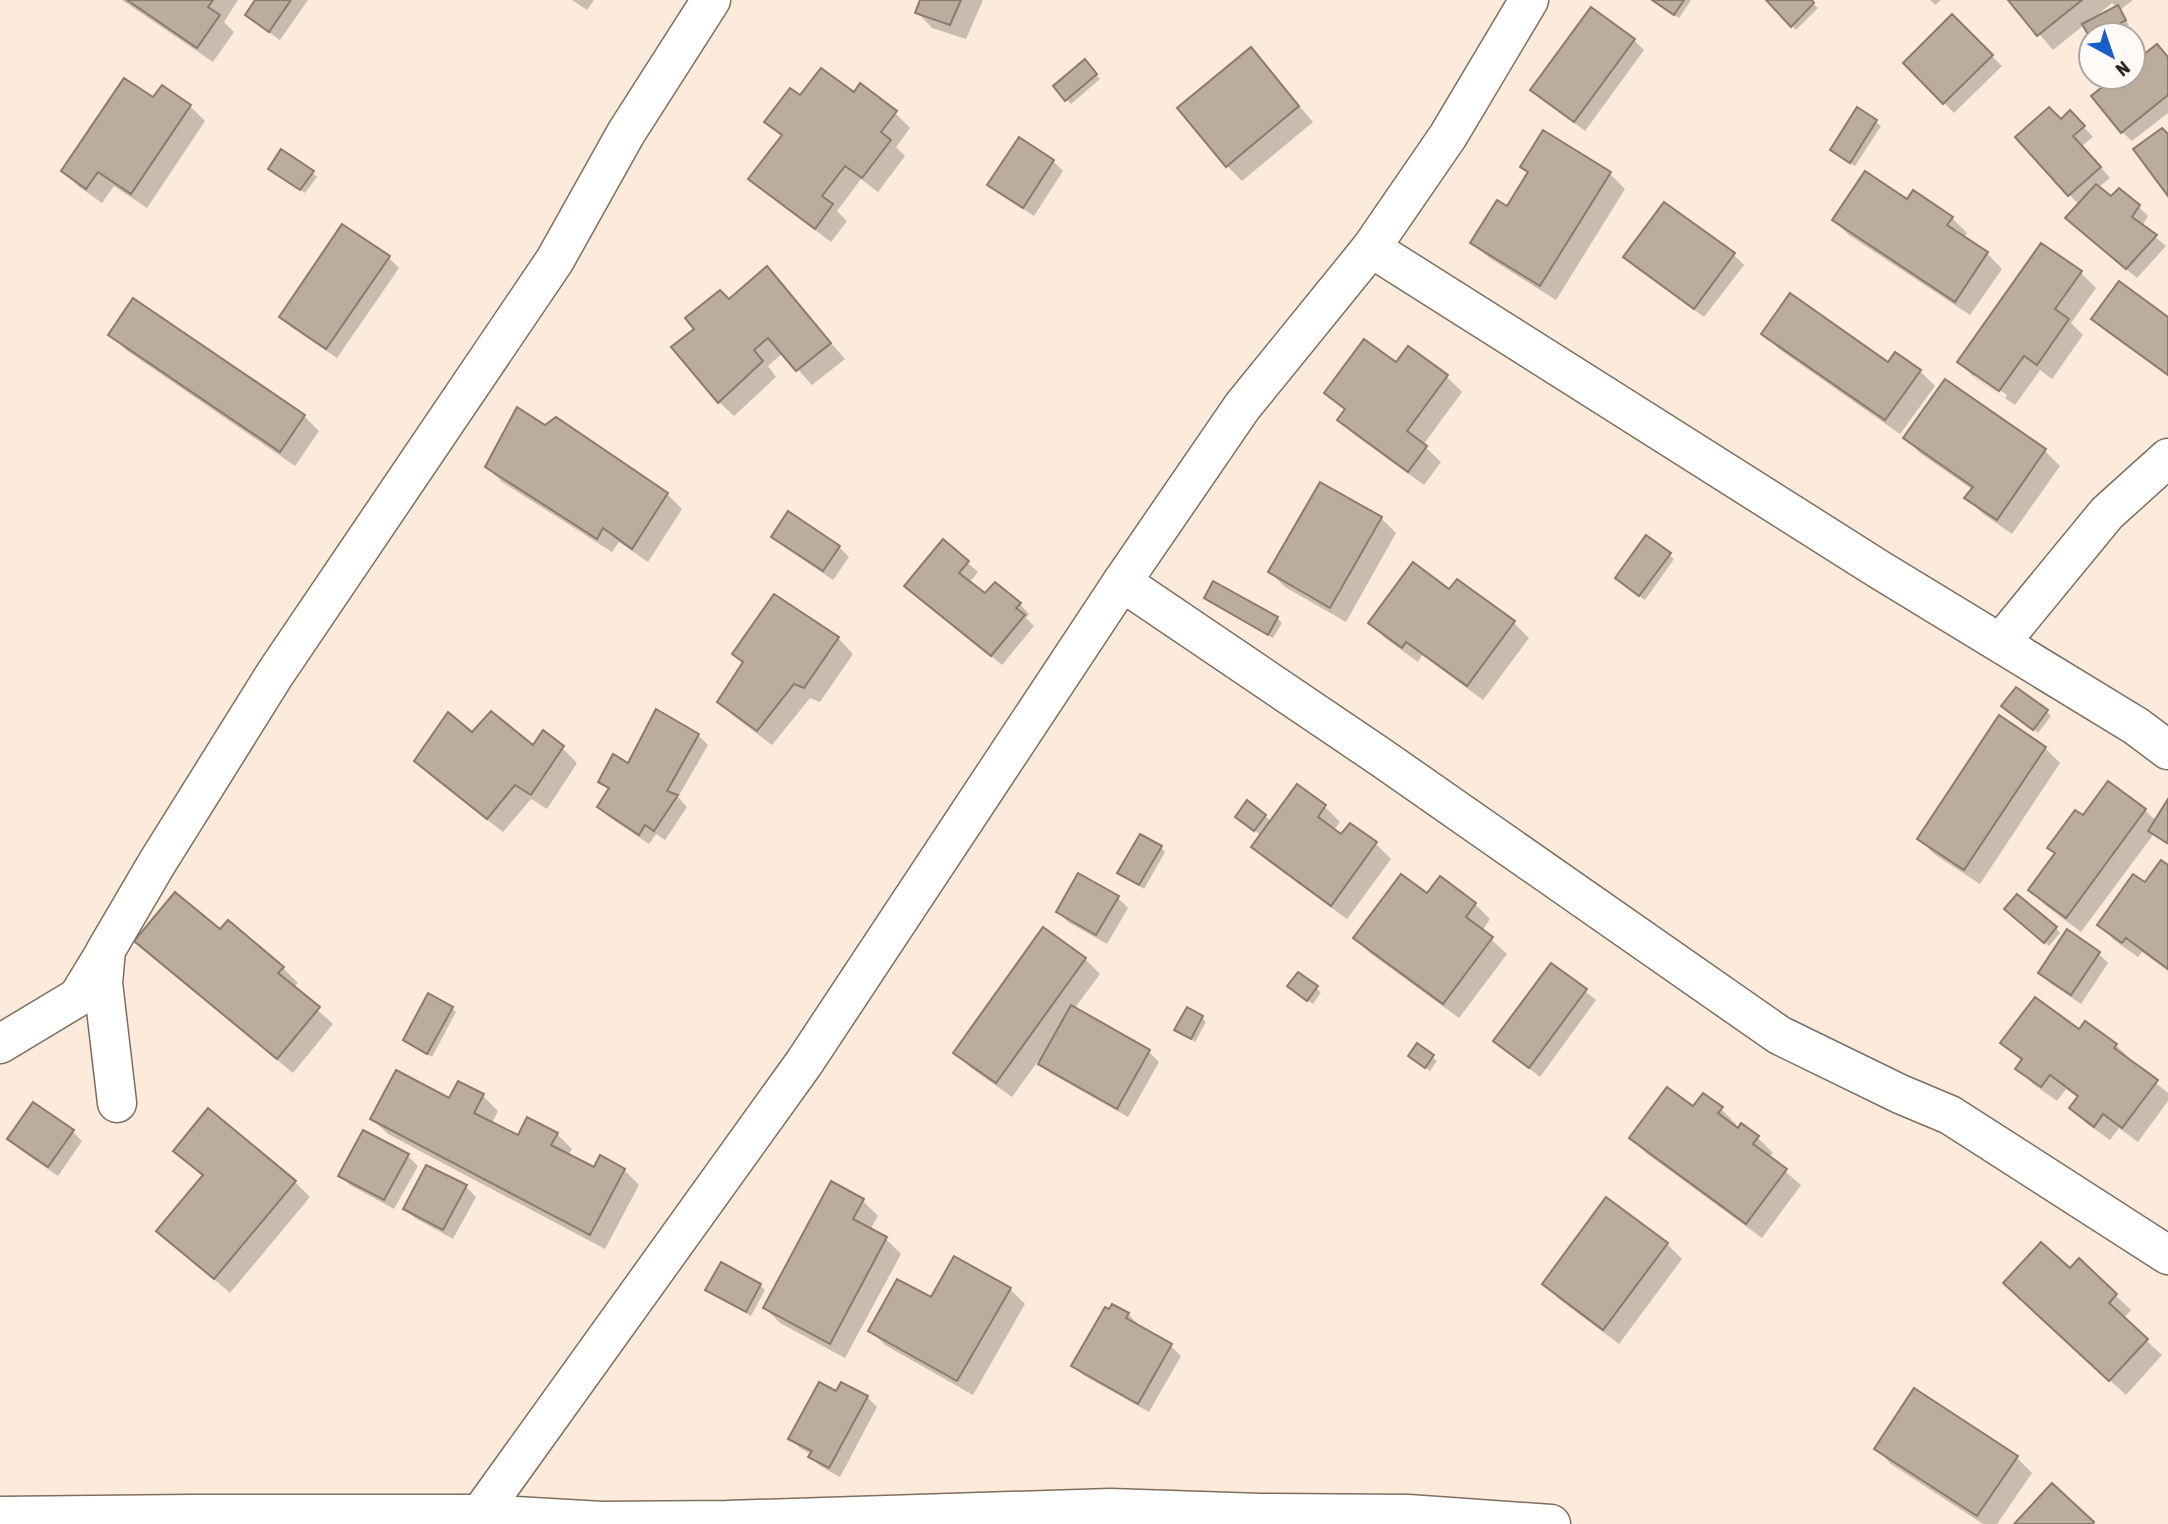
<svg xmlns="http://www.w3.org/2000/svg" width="2168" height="1524" viewBox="0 0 2168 1524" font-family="'Asap Condensed',sans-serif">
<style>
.shadow{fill:#0003;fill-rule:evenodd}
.building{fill:#bcac9c;stroke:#8b7b6c;stroke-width:2}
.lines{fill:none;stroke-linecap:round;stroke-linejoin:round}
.minor-casing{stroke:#7d6e5f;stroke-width:41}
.minor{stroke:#fff;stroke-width:38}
</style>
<rect width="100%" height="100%" fill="#fceada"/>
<g class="shadow">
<path d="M122,0h116l-14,22 10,10 -21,30z"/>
<path d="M257,0h51l-28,40 -23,-16 -10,-10z"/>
<path d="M572,0h22l-7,10z"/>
<path d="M921,0h62l-17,39 -34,-11 -15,-16z"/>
<path d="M1652,0h39l-12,18z"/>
<path d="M1769,0h40l9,8 -22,22z"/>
<path d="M1930,0h11l-6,5z"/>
<path d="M2010,0h123l-13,10 9,15 -18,10h-20v2l-7,-12 -31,25zM2112,3l4,4 -20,12 -1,-2z"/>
<path d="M1952,17l50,49 -48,47 -49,-50z"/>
<path d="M1634,40l10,10 -59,81 -53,-41z"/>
<path d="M1250,49l63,73 -71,59 -15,-15z"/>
<path d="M2168,58v55l-36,28 -10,-9 -4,-55h15v-12z"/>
<path d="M1089,66l11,13 -29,25 -4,-4z"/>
<path d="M854,94l41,19 15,15 -14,19 9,9 -27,36 -17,-13 -24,32 10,10 -16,21 -65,-49 -15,-15 31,-41 -16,-16 35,-23z"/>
<path d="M154,100l36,6 15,15 -58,87 -33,-22 -12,17 -24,-17 -15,-15z"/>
<path d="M1858,110l23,16 -26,40 -19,-12z"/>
<path d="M2061,121l19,2 13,14 -11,9 28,32 -12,10 14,11 26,7 10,10 -6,10 24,20 -29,32 -60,-50 2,-23 -62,-68z"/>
<path d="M1543,132l67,42 15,15 -69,111 -68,-43 -16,-15 36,-34 21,-34 -7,-8z"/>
<path d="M1053,161l10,10 -29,45 -34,-22 -10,-10z"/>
<path d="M312,172l5,5 -12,16 -30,-20z"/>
<path d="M1913,192l39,26 15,15 -3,5 23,15 15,16 -32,46 -121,-80 -15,-15 74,-19z"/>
<path d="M343,227l46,31 10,10 -62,90 -46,-31 -10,-10z"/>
<path d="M2042,246l39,27 15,15 -25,35 12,12 -31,44 -12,-9 -25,35 -41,-28 -15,-15zM1974,372l33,23 -2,3 -31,-22z"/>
<path d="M1734,255l10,10 -40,52 -69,-50 -9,-10z"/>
<path d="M766,268l79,91 -33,26 -29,-32 -15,13 8,11 -42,39 -15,-14 10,-101z"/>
<path d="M134,300l170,116 15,15 -24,35 -169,-116 -15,-15z"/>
<path d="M2093,319h75v57l-65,-47z"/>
<path d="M1764,333l156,38 15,15 -35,48 -121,-85z"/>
<path d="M1408,348l39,29 15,15 -39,53 18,17 -17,23 -69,-50 -16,-15 7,-9 -20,-18 70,-29z"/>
<path d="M1945,381l100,70 15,15 -48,68 -30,-21 -15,-15 6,-8 -53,-37 -15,-15z"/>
<path d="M487,467l180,27 15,15 -34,53 -29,-20 -7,10 -110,-70z"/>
<path d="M1381,518l15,15 -50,89 -61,-35 -15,-15z"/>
<path d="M773,537l66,10 10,10 -16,23 -50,-34z"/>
<path d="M1646,537l28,22 -29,41 -24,-18z"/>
<path d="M943,542l35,30 -9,11 16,13 35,8 9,10 -3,4 8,8 -32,39 -85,-69z"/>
<path d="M1458,581l56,42 15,15 -46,62 -61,-45 -4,7 -33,-24 -15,-15 80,-32z"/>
<path d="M1214,583l63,35 5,5 -9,15 -62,-36 -5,-4z"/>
<path d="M838,638l15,16 -33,48 -10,-4 -38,47 -37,-28 -15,-15 24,-38 -10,-10z"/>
<path d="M2008,711l39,1 4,4 -13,17z"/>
<path d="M472,735l61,13h29l15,15 -30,46 -16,-10 -28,33 -72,-56 -15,-15z"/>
<path d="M698,735l10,10 -30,52 9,10 -22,33 -9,-6 -7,10 -40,-27 -10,-10 11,-16 -10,-9 29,-17z"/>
<path d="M2045,748l15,15 -80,121 -46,-30 -15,-15z"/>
<path d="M2108,783l37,27 11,11 12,-18v41l-15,-9 -72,97 -36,-27 -15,-15 26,-36 -7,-6 34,-30z"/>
<path d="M1298,787l27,20 15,15 -6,8 8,6 8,-11 26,19 15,15 -44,60 -78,-57 -15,-15 8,-11 -20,-15 23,-5 7,6z"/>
<path d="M1161,847l4,5 -21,37 -25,-16z"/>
<path d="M2168,867v104l-26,-19 -4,5 -24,-17 -15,-16z"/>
<path d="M1440,878l35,26 15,15 -8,12 25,23 -48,64 -89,-65 -15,-15 73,-42z"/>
<path d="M1118,898l10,10 -21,36 -39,-22 -10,-10z"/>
<path d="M2010,914l46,14 4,5 -11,13z"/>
<path d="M136,941l147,27 15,15 -5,5 40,36 -40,49 -142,-117z"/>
<path d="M2098,953l10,10 -27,41 -31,-21 -10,-10z"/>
<path d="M1085,959l15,15 -26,35 75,43 10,10 -31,55 -78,-44 -12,-12 -26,36 -41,-29 -15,-15z"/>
<path d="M1552,965l44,35 -56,77 -45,-36z"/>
<path d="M1298,975l23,17 -8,12 -19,-13z"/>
<path d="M452,1008l4,4 -24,45 -27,-17z"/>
<path d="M1202,1018l4,4 -11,20 -19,-13z"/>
<path d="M2080,1032l36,13 15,15 -1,2 38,31v8l-30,41 -19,-14 -9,12 -24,-17 -15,-15 7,-10 -12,-9 -9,12 -24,-17 -16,-16 5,-7 -19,-18z"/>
<path d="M1417,1045l20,16 -7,10 -15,-11z"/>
<path d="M459,1083l24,13 15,15 -6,12 27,14 38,-3 15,15 -4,7 27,13 29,1 15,15 -34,64 -217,-115 -16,-15 78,-18z"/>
<path d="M1693,1109h28l15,15 -2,3 4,3 4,-5 16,13 15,15 -4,5 32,27 -39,53 -116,-85 -15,-15z"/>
<path d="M72,1131l10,10 -24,35 -39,-27 -10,-10z"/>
<path d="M175,1151l120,31 15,15 -80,96 -72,-62 45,-54z"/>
<path d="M408,1156l10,10 -24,43 -44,-24 -10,-10z"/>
<path d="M466,1187l10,10 -23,42 -38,-21 -10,-9z"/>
<path d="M1607,1200l60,44 15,15 -63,85 -60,-45 -15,-15z"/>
<path d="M863,1201l15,15 -8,14 16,9 15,15 -56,104 -65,-35 -15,-15z"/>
<path d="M2079,1261l52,49 -8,9 39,36 -36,40 -106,-97 50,-28z"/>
<path d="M760,1285l5,5 -14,26 -43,-26z"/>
<path d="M1010,1289l15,15 -52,91 -88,-50 -15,-15 61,-31z"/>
<path d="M1128,1314l10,10 -2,3 35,19 10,10 -32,56 -66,-37 -10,-9z"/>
<path d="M837,1393l30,4 10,10 -37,70 -20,-11 -9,-9 1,-2 -12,-7 -10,-10z"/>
<path d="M1876,1448l141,10 15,15 -35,51h-14l-92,-60z"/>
</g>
<g class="building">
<path d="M127,0h86l-5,7 12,8 -23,33z"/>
<path d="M255,0h36l-22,32 -24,-17z"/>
<path d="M920,0h41l-11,25 -35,-12z"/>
<path d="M1652,0h32l-10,15z"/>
<path d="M1766,0h46l2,3 -23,24z"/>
<path d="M2008,0h74l-45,36z"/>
<path d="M2118,5l8,15 -27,15h-8v5l-9,-16z"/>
<path d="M1591,7l44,32 -61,83 -44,-32z"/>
<path d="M1952,14l41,41 -50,49 -40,-41z"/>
<path d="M2157,44l11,13v38l-47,38 -30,-37 24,-19h18v-14z"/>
<path d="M1251,47l48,59 -73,61 -49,-59z"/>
<path d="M1085,59l12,15 -32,27 -12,-15z"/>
<path d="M821,68l33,24 6,-9 37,28 -16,21 10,8 -29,38 -17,-12 -23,30 11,8 -18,25 -67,-50 34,-44 -18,-13 26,-34 10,7z"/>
<path d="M124,78l29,19 9,-12 29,20 -60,89 -33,-22 -12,17 -25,-18z"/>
<path d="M1857,107l20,13 -27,43 -20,-13z"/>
<path d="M2049,107l12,12 9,-9 15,16 -12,10 28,31 -33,29 -53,-59z"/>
<path d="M2162,128l6,6v62l-35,-47z"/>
<path d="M1543,130l68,42 -71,114 -70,-43 27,-43 10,6 21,-34 -8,-5z"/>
<path d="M1019,137l35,23 -31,48 -36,-23z"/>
<path d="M281,149l33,22 -14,19 -32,-21z"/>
<path d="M1865,171l42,28 6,-9 40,27 -6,8 41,27 -33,50 -123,-82z"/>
<path d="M2096,184l15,12 8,-8 21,17 -8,12 25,18 -31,34 -61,-51z"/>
<path d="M1664,202l71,51 -41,56 -71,-52z"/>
<path d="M342,224l48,32 -64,93 -47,-32z"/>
<path d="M2041,243l41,28 -27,38 14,10 -32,46 -13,-9 -25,35 -42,-29z"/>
<path d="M767,266l64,77 -35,28 -28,-33 -14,12 9,11 -45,42 -47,-56 23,-18 -9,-11 35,-28 9,9z"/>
<path d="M2119,281l49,36v58l-77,-56z"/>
<path d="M1790,293l98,69 7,-10 26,18 -36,50 -124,-86z"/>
<path d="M133,298l172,117 -25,37 -172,-117z"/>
<path d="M1364,339l32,23 12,-16 40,29 -41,56 20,15 -19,26 -71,-52 8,-11 -21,-16z"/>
<path d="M1945,379l101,70 -49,71 -33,-22 9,-11 -70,-49z"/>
<path d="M517,407l28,18 11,-8 112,76 -36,56 -29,-21 -6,11 -112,-72z"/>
<path d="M1320,482l62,35 -52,91 -62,-36z"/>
<path d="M788,511l52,35 -17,25 -52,-34z"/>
<path d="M1646,535l25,18 -32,43 -24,-18z"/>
<path d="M943,539l26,22 -10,12 26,20 10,-11 26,21 -5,5 9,7 -34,41 -87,-70z"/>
<path d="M1413,562l36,27 8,-10 58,42 -48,65 -61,-44 -4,6 -34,-25z"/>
<path d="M1213,581l65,36 -10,18 -64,-37z"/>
<path d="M774,594l65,43 -35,51 -10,-4 -37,47 -40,-29 26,-40 -11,-8z"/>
<path d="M2016,687l32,23 -15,20 -32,-24z"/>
<path d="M656,709l43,25 -32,57 11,4 -24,36 -9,-6 -6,10 -42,-28 12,-19 -11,-6 15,-28 15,9z"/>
<path d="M491,711l42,34 10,-15 21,16 -33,49 -16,-10 -28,34 -73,-58 34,-49 24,20z"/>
<path d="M1999,715l47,32 -82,123 -47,-31z"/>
<path d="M2108,781l38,28 -80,109 -38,-28 27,-37 -8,-5 28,-38 8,5z"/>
<path d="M1297,784l29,21 -8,12 23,17 9,-11 27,19 -46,64 -80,-59z"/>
<path d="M2168,799v42l-1,2 -19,-12z"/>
<path d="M1247,800l19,15 -12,16 -19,-14z"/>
<path d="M1140,834l22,12 -23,39 -22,-12z"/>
<path d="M2161,860l7,5v104l-42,-31 -4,5 -25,-18 36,-51 12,8z"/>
<path d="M1078,873l41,23 -23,39 -40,-23z"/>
<path d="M1401,874l26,19 13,-17 36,27 -10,14 27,20 -50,67 -90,-66z"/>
<path d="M175,892l45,37 8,-9 56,47 -6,6 42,34 -43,52 -143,-118z"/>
<path d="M2017,894l40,33 -13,16 -40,-34z"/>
<path d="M1043,927l43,31 -90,125 -43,-30z"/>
<path d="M2067,929l33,23 -29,43 -33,-22z"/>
<path d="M1551,963l36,26 -58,79 -36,-27z"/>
<path d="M1298,972l20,14 -11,15 -20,-15z"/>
<path d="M428,993l25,14 -26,47 -24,-14z"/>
<path d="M2035,997l44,32 6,-8 32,23 -3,4 44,32 -36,48 -19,-14 -9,13 -25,-19 9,-12 -28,-21 -9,12 -26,-18 7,-10 -22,-16z"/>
<path d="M1071,1005l79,45 -33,59 -79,-45z"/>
<path d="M1187,1007l16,9 -12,23 -17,-9z"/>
<path d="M1417,1043l17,12 -9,13 -17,-12z"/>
<path d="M396,1070l53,28 9,-17 26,13 -10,19 44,22 9,-18 31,16 -7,12 43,22 6,-12 25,14 -35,66 -220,-116z"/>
<path d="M1667,1087l26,19 10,-13 20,14 -5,6 20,15 3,-5 18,13 -6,8 34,25 -41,55 -117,-86z"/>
<path d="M33,1102l41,28 -26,37 -41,-28z"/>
<path d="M208,1108l88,73 -82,98 -58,-48 47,-56 -30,-24z"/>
<path d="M363,1130l46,24 -25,46 -46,-24z"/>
<path d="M426,1165l41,20 -24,45 -40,-21z"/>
<path d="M831,1181l33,18 -11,20 34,18 -57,107 -67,-36z"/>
<path d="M1606,1197l62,46 -65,87 -61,-46z"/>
<path d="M2041,1242l29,26 9,-10 38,36 -8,9 39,36 -39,42 -106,-98z"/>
<path d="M954,1256l57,32 -54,93 -89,-50 29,-52 34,18z"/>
<path d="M721,1262l40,22 -15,28 -41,-22z"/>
<path d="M1112,1304l17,9 -3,5 46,26 -34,60 -67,-38 34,-59 4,2z"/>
<path d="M819,1382l17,9 5,-9 27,14 -39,72 -21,-11 4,-6 -24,-12z"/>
<path d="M1914,1388l104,68 -41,60 -103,-67z"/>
<path d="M2052,1483l42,39 -1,2h-79z"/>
</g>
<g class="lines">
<g class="minor-casing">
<g id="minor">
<path d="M1371,248l509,322 256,156 32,24"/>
<path d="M1122,582l260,176 397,277 121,59 50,21 218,140"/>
<path d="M2001,642l106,-129 61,-55"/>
<path d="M0,1044l78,-47 28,-46"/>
<path d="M117,1103l-14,-120 3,-33 51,-87 118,-189 280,-414 71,-127 85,-133"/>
<path d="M480,1514l324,-451 318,-481 120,-175 129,-159 77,-112 81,-136"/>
<path d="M0,1516l190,-2h290l122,7 125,-1 383,-12 151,5 147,1 143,10"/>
</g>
</g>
<use href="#minor" class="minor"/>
</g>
<g transform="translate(2112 56) rotate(140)"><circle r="33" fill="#fefaf7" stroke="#aba6a1" stroke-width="2"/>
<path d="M0-5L12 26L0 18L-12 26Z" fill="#175ec9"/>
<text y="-10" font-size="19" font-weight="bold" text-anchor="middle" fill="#2e2721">N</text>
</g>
</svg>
